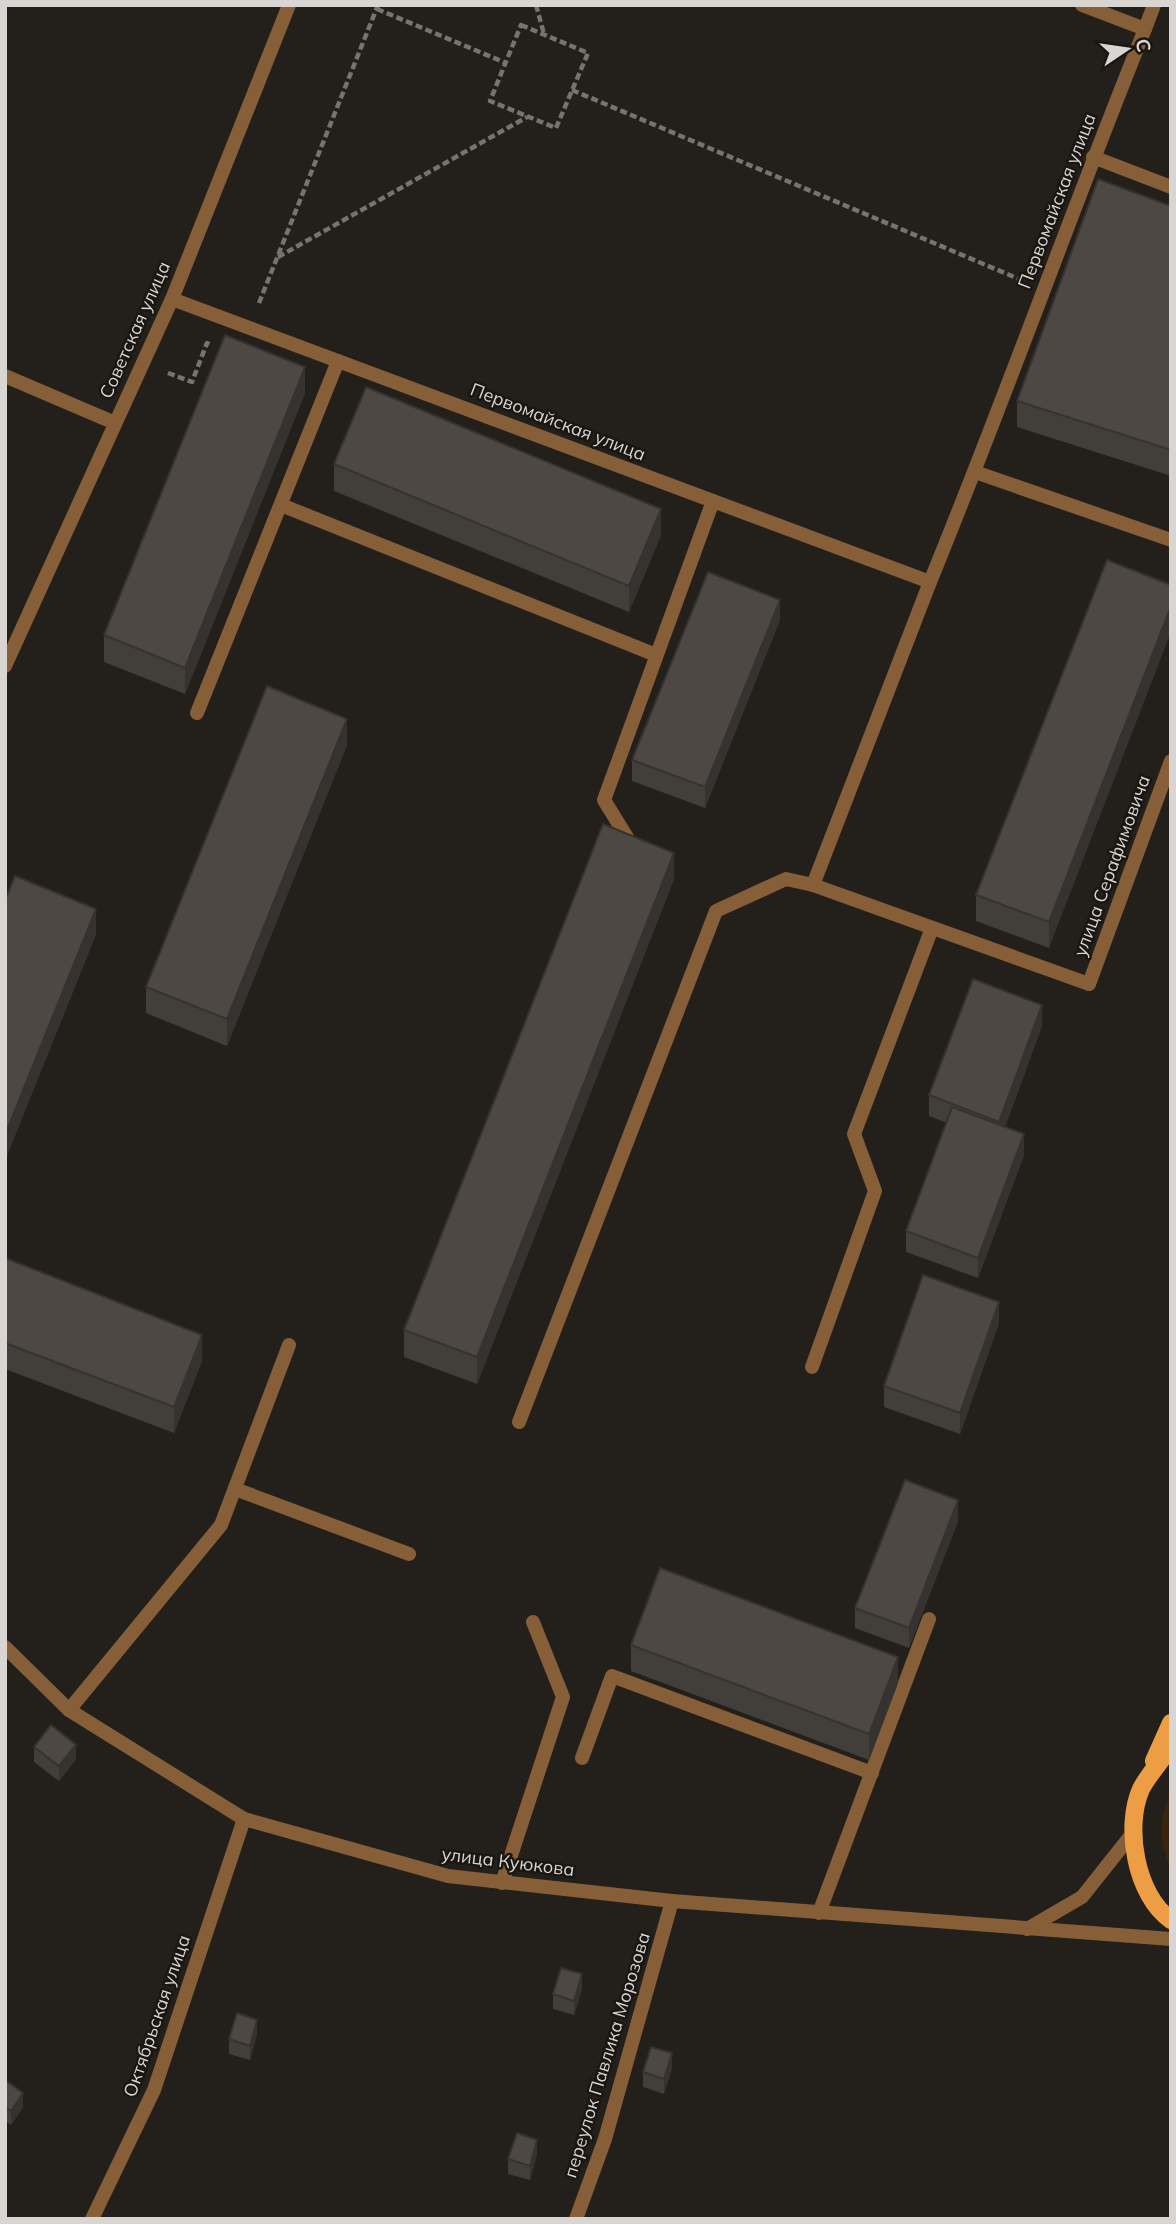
<svg xmlns="http://www.w3.org/2000/svg" width="1176" height="2224" viewBox="0 0 1176 2224" font-family="Mulish,sans-serif">
<style>
.green{fill:#3b240b}
.lines{fill:none;stroke-linecap:round;stroke-linejoin:round}
.path{stroke:#777470;stroke-width:4.5;stroke-dasharray:7 3.5;stroke-linecap:butt}
.lane{stroke:#865f38;stroke-width:14}
.street{stroke:#865f38;stroke-width:14}
.primary{stroke:#ed9e44;stroke-width:18}
.wall{fill:#423e3a}
.shaded-wall{fill:#363230}
.building{fill:#4d4844;stroke:#363230;stroke-width:2}
.labels{text-anchor:middle;stroke-width:5;stroke-linejoin:round;paint-order:stroke}
.street-label{font-size:18px;fill:#d8d5d2;stroke:#1a1612}
</style>
<rect width="100%" height="100%" fill="#231f1b"/>
<path class="green" d="M1171,1791v78c-14,-30 -12,-48 0,-78z"/>
<g class="lines">
<g class="path">
<path d="M536,5l8,29"/>
<path d="M377,9l129,54"/>
<path d="M521,25l67,28 -32,75 -66,-27z"/>
<path d="M572,90l447,189"/>
<path d="M278,257l249,-140"/>
<path d="M259,303l119,-298"/>
<path d="M168,373l24,9 15,-39 4,2"/>
</g>
<g class="lane">
<path d="M1093,157l78,30"/>
<path d="M5,376l110,47"/>
<path d="M975,472l196,68"/>
<path d="M281,505l375,150"/>
<path d="M197,713l141,-352"/>
<path d="M628,839l-24,-39 109,-299"/>
<path d="M813,885l117,-303"/>
<path d="M812,1367l63,-176 -21,-57 78,-206"/>
<path d="M519,1422l197,-511 70,-32 27,6 276,99"/>
<path d="M235,1489l174,65"/>
<path d="M69,1710l152,-185 68,-180"/>
<path d="M582,1758l30,-82 260,97"/>
<path d="M502,1883l61,-186 -30,-75"/>
<path d="M819,1913l110,-294"/>
</g>
<g class="street">
<path d="M1145,29l9,-24"/>
<path d="M172,299l758,283c75,-183 141,-370 215,-553l-63,-24"/>
<path d="M5,666l167,-367 117,-294"/>
<path d="M1089,984l82,-223"/>
<path d="M5,1647l64,63 175,109 204,57 224,25 499,38"/>
<path d="M1027,1929l55,-32 50,-63"/>
<path d="M92,2219l62,-129 90,-271"/>
<path d="M576,2219l29,-80 67,-238"/>
</g>
<g class="primary">
<path d="M1171,1750l-5,3c-8,12 -19,24 -25,36 -17,38 -5,107 30,131"/>
<path d="M1154,1761l17,-38"/>
</g>
</g>
<g class="wall">
<path d="M1171,206v270l-154,-49v-26z"/>
<path d="M305,393l-120,301 -81,-32v-27z"/>
<path d="M334,464l327,71 -32,77 -295,-121z"/>
<path d="M1171,585l-122,363 -73,-27v-26z"/>
<path d="M780,620l-75,188 -73,-27v-21z"/>
<path d="M347,745l-120,301 -81,-33v-26z"/>
<path d="M674,879l-197,505 -73,-27v-27z"/>
<path d="M1042,1026l-37,101 19,28 -46,123 -72,-26v-21l41,-108 -18,-7v-21z"/>
<path d="M5,1258l197,103 -28,72 -169,-64z"/>
<path d="M999,1323l-39,111 -76,-27v-21z"/>
<path d="M958,1521l-49,127 -54,-20v-20z"/>
<path d="M631,1645l267,38 -29,77 -238,-89z"/>
<path d="M34,1747l42,12 -17,22 -25,-19z"/>
<path d="M582,1989l-8,26 -21,-6v-15z"/>
<path d="M257,2034l-7,26 -21,-6v-15z"/>
<path d="M672,2068l-8,26 -21,-7v-15z"/>
<path d="M5,2080l18,27 -12,18 -6,-4z"/>
<path d="M537,2154l-7,26 -22,-6v-15z"/>
</g>
<g class="shaded-wall">
<path d="M305,367v26l-120,301v-26z"/>
<path d="M661,509v26l-32,77v-26z"/>
<path d="M780,600v20l-75,188v-21z"/>
<path d="M1171,606v26l-122,316v-26z"/>
<path d="M347,719v26l-120,301v-27z"/>
<path d="M674,853v26l-197,505v-27z"/>
<path d="M96,909v26l-91,226v-26z"/>
<path d="M1042,1005v21l-43,116v-20z"/>
<path d="M1024,1134v21l-46,123v-20z"/>
<path d="M999,1302v21l-39,111v-21z"/>
<path d="M202,1335v26l-28,72v-26z"/>
<path d="M958,1500v21l-49,127v-20z"/>
<path d="M898,1657v26l-29,77v-26z"/>
<path d="M76,1745v14l-17,22v-15z"/>
<path d="M582,1974v15l-8,26v-14z"/>
<path d="M257,2020v14l-7,26v-14z"/>
<path d="M672,2053v15l-8,26v-15z"/>
<path d="M23,2093v14l-12,18v-14z"/>
<path d="M537,2140v14l-7,26v-14z"/>
</g>
<g class="building">
<path d="M1098,179l73,27v244l-154,-49z"/>
<path d="M225,335l80,32 -120,301 -81,-33z"/>
<path d="M366,387l295,122 -32,77 -295,-122z"/>
<path d="M1107,560l64,25v21l-122,316 -73,-27z"/>
<path d="M708,572l72,28 -75,187 -73,-27z"/>
<path d="M267,686l80,33 -120,300 -81,-32z"/>
<path d="M603,824l71,29 -197,504 -73,-27z"/>
<path d="M15,876l81,33 -91,226v-235z"/>
<path d="M973,979l69,26 -43,117 -70,-27z"/>
<path d="M952,1107l72,27 -46,124 -72,-27z"/>
<path d="M5,1258l197,77 -28,72 -169,-64z"/>
<path d="M923,1275l76,27 -39,111 -76,-27z"/>
<path d="M905,1480l53,20 -49,128 -54,-20z"/>
<path d="M660,1568l238,89 -29,77 -238,-89z"/>
<path d="M51,1725l25,20 -17,21 -25,-19z"/>
<path d="M561,1968l21,6 -8,27 -21,-7z"/>
<path d="M237,2013l20,7 -7,26 -21,-7z"/>
<path d="M651,2047l21,6 -8,26 -21,-7z"/>
<path d="M5,2080l18,13 -12,18 -6,-4z"/>
<path d="M517,2133l20,7 -7,26 -22,-7z"/>
</g>
<g class="labels">
<g class="street-label">
<text transform="translate(1057 201) rotate(-69)" y="6">Первомайская улица</text>
<text transform="translate(135 330) rotate(-66)" y="6">Советская улица</text>
<text transform="translate(558 422) rotate(21)" y="6">Первомайская улица</text>
<text transform="translate(1112 866) rotate(-70)" y="6">улица Серафимовича</text>
<text transform="translate(508 1862) rotate(7)" y="6">улица Куюкова</text>
<text transform="translate(157 2016) rotate(-71)" y="6">Октябрьская улица</text>
<text transform="translate(607 2055) rotate(-73)" y="6">переулок Павлика Морозова</text>
</g>
</g>
<rect width="1176" height="2224" fill="none" stroke="#d8d5d2" stroke-width="14"/>
<g transform="translate(1127 49) rotate(77)" stroke="#1a1612" stroke-width="5" paint-order="stroke">
<path d="M0-5L12 26L0 18L-12 26Z" fill="#d8d5d2"/>
<text y="-10" font-size="19" font-weight="bold" text-anchor="middle" fill="#d8d5d2">С</text>
</g>
</svg>
